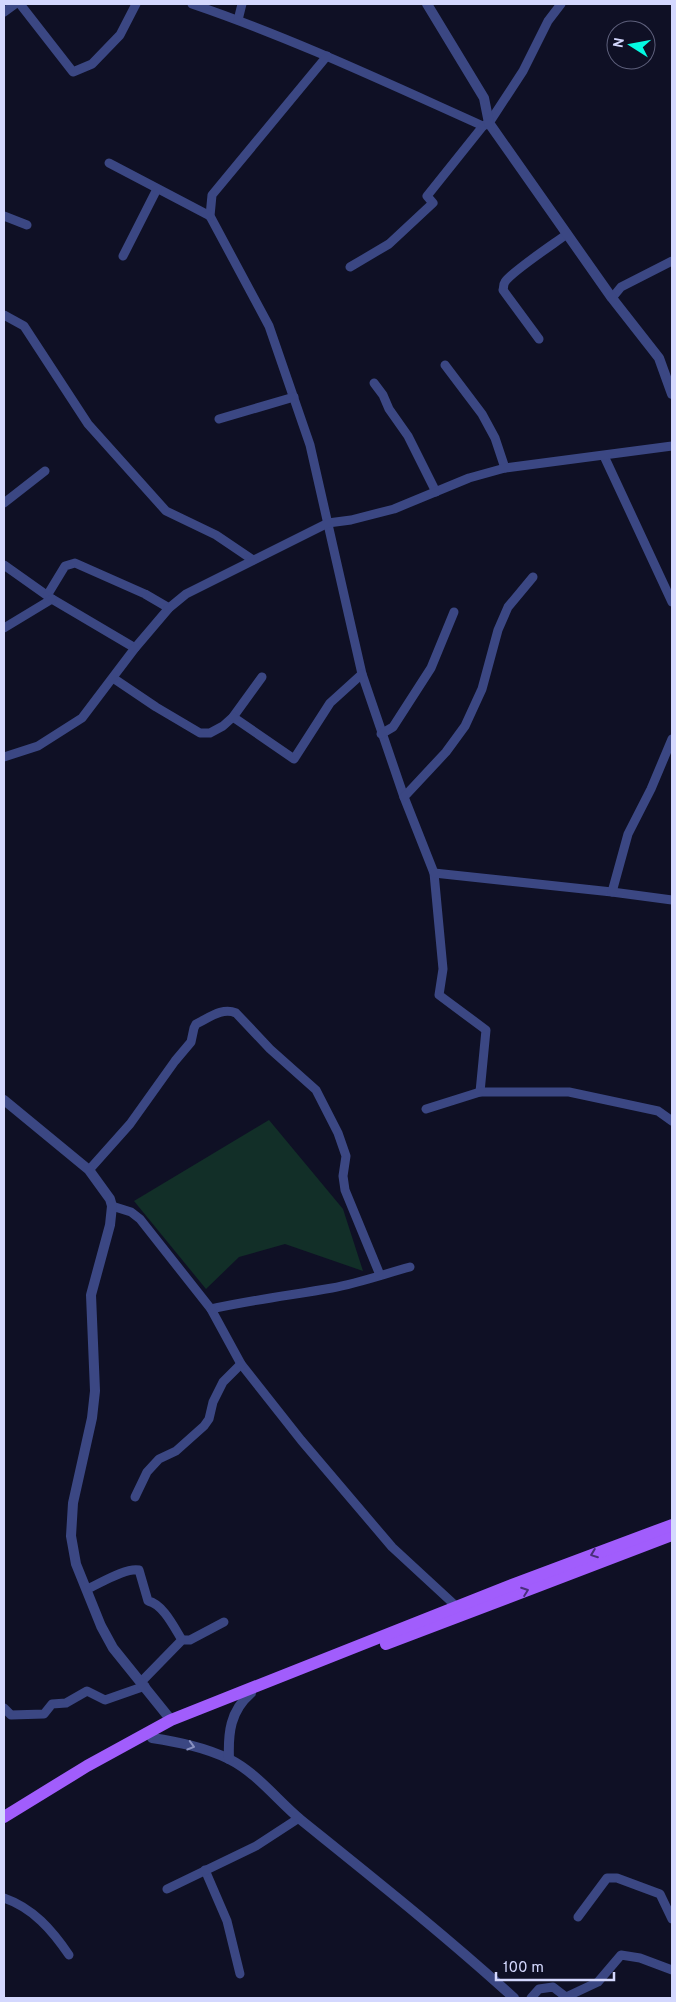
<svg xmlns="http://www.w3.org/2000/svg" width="676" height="2002" viewBox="0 0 676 2002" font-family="Overpass,sans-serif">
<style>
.green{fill:#122f28}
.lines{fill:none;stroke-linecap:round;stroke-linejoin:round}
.minor{stroke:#3b4783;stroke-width:9}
.tertiary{stroke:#3b4783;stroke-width:10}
.primary{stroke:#a15dfc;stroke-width:12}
.oneway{stroke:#492f7b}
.oneway2{stroke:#8890c0}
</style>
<rect width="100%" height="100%" fill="#0f1025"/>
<path class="green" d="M269,1120l74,89 20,62 -78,-27 -46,13 -33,32 -72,-88z"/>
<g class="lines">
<g class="minor">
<path d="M20,4l53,68 19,-8 28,-29 16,-31"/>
<path d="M192,4c100,34 195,79 291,122"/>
<path d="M4,12l11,-8"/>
<path d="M238,20l4,-16"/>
<path d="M327,56l-115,139 -2,21 59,110 41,119 52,229 42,123 30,76 9,96 -4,26 47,35 -6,62"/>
<path d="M109,163l101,53"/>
<path d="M4,216l23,9"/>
<path d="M123,256l34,-67"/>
<path d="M350,267l39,-23 44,-41 -6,-7 56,-70 6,-3 34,-52 25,-50 13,-17"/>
<path d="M612,298l9,-11 51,-26"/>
<path d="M4,315l20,11 64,98 78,87 50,24 37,25"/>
<path d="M539,339l-36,-49c1,-3 0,-5 2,-8 6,-10 50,-39 62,-48"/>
<path d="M445,365l37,49 13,24 10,30"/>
<path d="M374,383l9,12 6,14 19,27 28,56"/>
<path d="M219,419l75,-22"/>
<path d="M604,456l68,146"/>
<path d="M4,503l41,-32"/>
<path d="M4,565l48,34 83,49"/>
<path d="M48,594l17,-28 10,-3 70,31 24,14"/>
<path d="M4,628l48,-29"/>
<path d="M113,678l43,29 44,26h10l13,-7 10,-9 29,-40"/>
<path d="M233,717l61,42 36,-56 32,-29"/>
<path d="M381,734l12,-7 38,-59 23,-56"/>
<path d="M4,757l34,-11 44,-28 53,-70 34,-40 17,-14 142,-71 23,-3 43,-11 75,-31 36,-10 167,-22"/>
<path d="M404,797l42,-45 19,-26 17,-37 16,-59 10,-23 25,-30"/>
<path d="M434,873l178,19 60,8"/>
<path d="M612,892l16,-58 23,-45 21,-50"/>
<path d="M426,1109l54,-17h89l89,19 14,10"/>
<path d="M89,1170l41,-46 45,-63 16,-19 3,-14 2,-4c13,-6 26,-17 40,-11l34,36 46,41 22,43 8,23 -3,20 2,14 35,85"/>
<path d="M112,1206l19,6 9,7 71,90c40,-9 81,-14 121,-21 27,-5 52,-14 78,-21"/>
<path d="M211,1309l30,55 60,76 91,107 65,60"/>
<path d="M135,1497l12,-25 12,-13 17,-8 28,-25 5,-7 4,-17 10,-20 18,-18"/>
<path d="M87,1589c12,-5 39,-22 52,-19l9,31c15,3 26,26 34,39"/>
<path d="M141,1682l41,-42h8l34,-18"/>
<path d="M4,1708l7,7 33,-1 8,-10 14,-1 21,-12 18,9 40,-14"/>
<path d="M205,1870l22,51 13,53"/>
<path d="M167,1889l89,-43 43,-28"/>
<path d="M4,1898c29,10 48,32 65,57"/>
<path d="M578,1917l29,-39h10l43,16 12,25"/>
<path d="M531,1998l8,-9 14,-2 13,10 32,-15 23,-27 19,3 32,12"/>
</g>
<g class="tertiary">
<path d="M427,4l57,94 5,25 123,175 47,60 13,36"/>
<path d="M4,1100l85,70 21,29 2,7 -2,19 -19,70 4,96 -3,27 -19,85 -2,33 5,28 25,62 12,22 58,72"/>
<path d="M152,1738c26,4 52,9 77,21 28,14 48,41 72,61 72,58 145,116 213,178"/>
<path d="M229,1759c-1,-26 1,-48 22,-66"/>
</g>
<g class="primary">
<path d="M386,1644l286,-109"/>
<path d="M4,1817l83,-51 84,-46 333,-132 168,-63"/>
</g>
</g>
<defs><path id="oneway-chevron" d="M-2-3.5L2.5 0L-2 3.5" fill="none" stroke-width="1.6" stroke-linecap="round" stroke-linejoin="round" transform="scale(1.25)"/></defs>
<g class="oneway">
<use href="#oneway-chevron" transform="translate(594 1554) rotate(159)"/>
<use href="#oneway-chevron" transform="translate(525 1591) rotate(-20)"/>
</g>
<use class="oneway2" href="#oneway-chevron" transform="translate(191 1746) rotate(16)"/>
<rect width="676" height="2002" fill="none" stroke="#d4d8fe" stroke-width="10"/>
<g transform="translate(631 45) rotate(281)"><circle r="24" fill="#0f1025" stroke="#5e607c"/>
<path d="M0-4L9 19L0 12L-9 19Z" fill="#05fae2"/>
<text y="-8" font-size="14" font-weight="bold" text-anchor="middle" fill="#d4d8fe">N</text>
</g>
<path d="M496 1972v8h118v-8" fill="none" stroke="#d4d8fe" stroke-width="2.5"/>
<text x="503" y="1972" font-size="15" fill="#d4d8fe" stroke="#0f1025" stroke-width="4" paint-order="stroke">100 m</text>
</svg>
